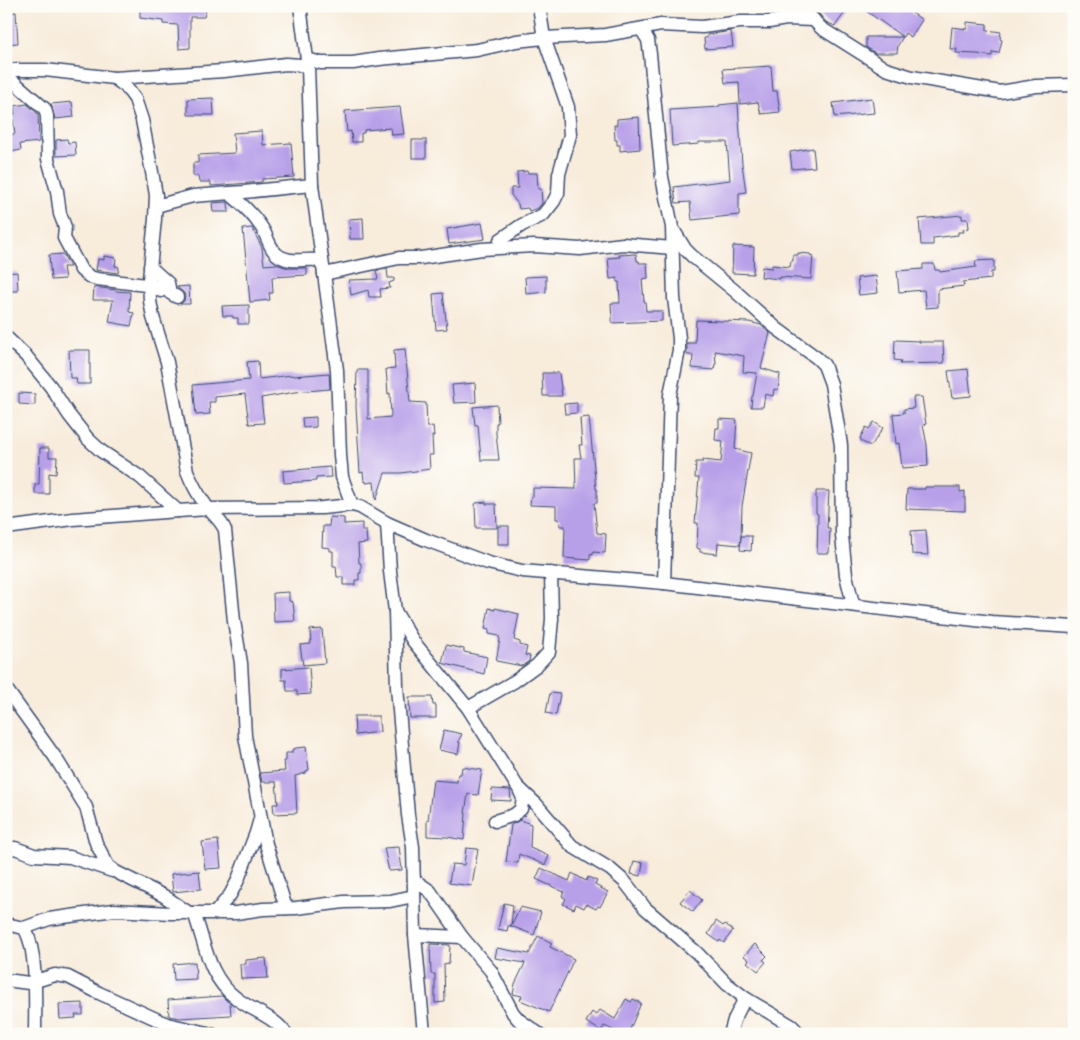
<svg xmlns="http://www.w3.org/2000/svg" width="1080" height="1040" viewBox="0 0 1080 1040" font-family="'Libre Caslon Text',serif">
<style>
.building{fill:#b8a0e9}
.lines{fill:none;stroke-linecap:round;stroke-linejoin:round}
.street-casing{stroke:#3c4b71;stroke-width:15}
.street{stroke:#fff;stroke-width:12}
</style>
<rect width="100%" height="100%" fill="#fdfcf7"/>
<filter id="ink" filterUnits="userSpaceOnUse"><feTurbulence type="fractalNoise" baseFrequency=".02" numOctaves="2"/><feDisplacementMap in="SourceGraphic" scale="10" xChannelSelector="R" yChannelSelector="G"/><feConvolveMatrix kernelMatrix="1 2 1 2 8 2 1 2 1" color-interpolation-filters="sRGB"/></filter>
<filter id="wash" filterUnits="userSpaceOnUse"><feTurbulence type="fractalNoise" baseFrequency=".0096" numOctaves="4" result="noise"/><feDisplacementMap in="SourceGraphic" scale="20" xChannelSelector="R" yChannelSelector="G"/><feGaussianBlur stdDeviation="1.12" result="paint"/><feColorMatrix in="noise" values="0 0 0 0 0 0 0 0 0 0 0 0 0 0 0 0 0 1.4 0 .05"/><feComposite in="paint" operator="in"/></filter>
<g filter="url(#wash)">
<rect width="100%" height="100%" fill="#f8ecdb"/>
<g id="blocks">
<g class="building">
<path d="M140,6h67l-3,11h-14v31l-11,1 -1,-24 -15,-1v-3l-23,-3z"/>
<path d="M809,6h41l-15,20 -9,-4 -11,-13z"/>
<path d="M859,6h55l-3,6 11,8 -11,17 -6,-4 -2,4z"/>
<path d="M16,12l2,31 -12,1v-31z"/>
<path d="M967,22l20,2v6l14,2 -1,7 2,1 -3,13 -7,-1v4l-15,-2 -21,-1 1,-4h-7l2,-22 15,2z"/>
<path d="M731,31l2,16 -28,2 -1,-11h3v-3z"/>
<path d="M866,37h37l-5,8 -1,8h-22l-9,-6z"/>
<path d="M771,66l2,25h4l3,21 -19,2 -3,-12 -18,2 -1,-22 -14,1 -2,-14z"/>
<path d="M213,98l1,17h-26v-16z"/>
<path d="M872,98l2,15 -39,4 -2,-14z"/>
<path d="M72,102l2,15 -19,2 -4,-15z"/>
<path d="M738,103l4,61 4,28 -7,1v22l-47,5 -2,-18 -14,1 -2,-16 56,-7 -3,-38h-28v2l-27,2 -2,-36 49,-3v-2z"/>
<path d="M27,104l11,10 1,28 -19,2 1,6 -15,3v-18l9,-1 -3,-19 3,-1 -1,-8z"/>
<path d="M400,107l4,27 -12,1 -1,-7 -27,2v3h-3v9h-9l-1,-11 -4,1 -2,-21z"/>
<path d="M639,117l1,32 -20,2v-6h-3v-5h-2l-1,-15h3v-6z"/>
<path d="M262,131l1,14 28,-2 3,34 -32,2v3l-51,4v-4h-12l-1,-6h-5v-13h5v-8l37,-2 -2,-20z"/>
<path d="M67,139l1,4 7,-1 1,13 -20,1v-16z"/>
<rect x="412" y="140" width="14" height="18"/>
<path d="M813,148l2,19 -23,2 -2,-17z"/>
<path d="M527,171l1,2h9l1,16h3l1,14 -4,5 -9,3 -1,-3 -9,1 -1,-5 -7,-9v-7h7l-1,-16z"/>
<path d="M226,202l2,1 1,9h-16l-1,-9z"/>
<path d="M962,215v4h6l1,9 -6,1 1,3h-6v3l-25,3v7h-12l-2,-26z"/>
<path d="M363,218l1,21h-14l-1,-20z"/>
<path d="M482,223l3,16 -36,5 -2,-15z"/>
<path d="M252,228l10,20 2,17 12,-1 12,4h19v7l-35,2 1,16h-4l1,7 -20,2 -7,-73z"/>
<path d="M733,246l21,1 -1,27 -21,-1z"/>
<path d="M798,253l12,1v1l3,1 -2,23 -31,-2v2l-19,-2 1,-10 10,1v-3l18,2 1,-6h2v-6h5z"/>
<path d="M63,254l7,13h-7l2,12 -14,1 -2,-25z"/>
<path d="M636,254l1,7h2v2h8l1,15 -6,1 2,22h1l1,10h16v10l-50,2 -1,-20h9l-1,-21h-2v-4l-7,1 -2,-21 12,-1 -1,-2z"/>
<path d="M104,256l12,2 -1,8 4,1 -1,6 -22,-3 2,-11 6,1z"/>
<path d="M994,260v12h-3v7l-28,3 1,4 -26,3v18l-12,1 -2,-18 -25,2 -2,-21 26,-2v-5h11l1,6h4l1,2 36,-5 -1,-6z"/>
<path d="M387,269l1,9h6v3l-5,2 1,5 -10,1 1,8h-12l-1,-7 -17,5 -2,-15 29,-1 -2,-8z"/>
<path d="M17,272l1,19h-12v-18z"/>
<path d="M546,276v16l-20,2 -1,-17z"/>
<path d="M876,276l2,17 -19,2 -2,-17z"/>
<path d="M189,286l1,18h-10l4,-3 1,-5 -1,-3 -7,-6z"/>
<path d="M94,287l22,3v1l14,1 -1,20 5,1 -3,13 -22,-4 4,-22h-20z"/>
<path d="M443,293l4,36 -11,1 -3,-36z"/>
<path d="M249,305v19h-11v-6h-5v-2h-10l-1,-10z"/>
<path d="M696,320l53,2 12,3 9,8 -9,35 19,6 -2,16 -4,-1 -1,7 -8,-2 -2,13h-12l1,-11h1l4,-23 -14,-1 1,-16 -29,-5 1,13h-1l-1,6 -22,-2 1,-13h-6v-12h8z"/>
<path d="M895,340l24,1v1h24l1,21 -44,1 1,-3 -7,-1z"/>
<path d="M405,349l5,53 16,1 1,24 6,-1 1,10h-2l1,19h-4l1,14 -29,4h-16l-9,27 -2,-18 -8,1v-2h-2l-1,-9 -3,1 -4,-66 1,-37h11v49l23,-2 -1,-24 -2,1 -2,-25 9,-1 -1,-18z"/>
<path d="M69,350h21v34h-13l-1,-6h-6z"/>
<path d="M258,361l1,18 33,-4 1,1 36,-3 1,16 -35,3 -34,6 3,25 -15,1 -4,-30 -30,3v5h-6l1,12 -14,1 -3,-30 56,-5 -2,-18z"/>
<path d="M968,369l3,27 -19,2 -4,-27z"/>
<path d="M542,373h17l3,23h-19z"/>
<path d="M475,383l1,19 -22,1 -2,-18z"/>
<path d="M19,393l16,1v11l-16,-1z"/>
<path d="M913,397h9l4,27 -3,1 4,20 1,21 -26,2 -3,-25 -3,1 -3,-30 11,-1v-4l10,-1z"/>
<path d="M577,403v10l-12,1 -1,-10z"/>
<path d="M497,405l1,18h-2v11l3,26h-18l-3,-35h-3l-2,-18z"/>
<path d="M316,417v10l-13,1 -1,-10z"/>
<path d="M589,417l7,72h1v14h-3l3,30 9,1 -1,19 -12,-1v3l-3,-1v6l-26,-2 1,-32h-5l-1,-7h-3v-13l-26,-1 1,-9h2v-8l43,1 -1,-31h6l-2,-13h3l-2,-27z"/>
<path d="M719,419l18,1 -2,29 16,4 -9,53 -1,30h11l-1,15 -11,-1 1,-14 -1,9 -22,-2 -1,11 -17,-2v-3l-3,-1 1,-25h-3l4,-45h-4l1,-16h7v-2l18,2 2,-21 -8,-1 1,-12h3z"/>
<path d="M874,422l9,6 -12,18 -9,-4 -2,-4 6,-11 3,2z"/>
<path d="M40,448h9v9h8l-1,17 -7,-1v21h-14v-10h4z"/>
<path d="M330,467l1,10 -15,1v3l-32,2 -1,-12z"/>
<path d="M925,487h35v5l5,-1v20l-59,-2 1,-20h18z"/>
<path d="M816,491h13l-2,37h3l-1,25h-12l1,-39 -2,-1z"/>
<path d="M486,502v2h10l1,24h-21l-1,-23 1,-2z"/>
<path d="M330,517l14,1v6l18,-1v8h4l1,12 -9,1 1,19h2v10h-2v7h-4v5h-12v-8h-6l-1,-11h-3v-15h-3v-3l-8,-1 1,-21h6z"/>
<rect x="498" y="526" width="11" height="18"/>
<path d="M926,530l2,25 -16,-1 -1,-23z"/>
<path d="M289,592v9l4,1 2,19 -21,1 -1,-29z"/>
<path d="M489,608l6,2v-2l24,6 -5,26 6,2v3l7,2 -2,8 5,1 -1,5 -7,5 -26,-5 4,-22 -1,-1v-2l-10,-2v-4l-4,-1z"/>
<path d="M322,629l3,34 -22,2 -3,-20 11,-1 -1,-14z"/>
<path d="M446,645l18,4v3l23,5 -3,17 -42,-11z"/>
<path d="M309,667l2,27 -14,1v-4h-10l-1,-11h-4v-11z"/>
<path d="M550,693l10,1 -4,21 -10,-2z"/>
<path d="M409,697h23l1,8h3v13h-26z"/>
<path d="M354,716h25l1,16 -25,3z"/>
<path d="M444,730l18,4 -4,8h2l-2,12 -19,-4z"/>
<path d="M306,747l3,23 -3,1v2l-11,3 2,37 -23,1 -1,-10h5l-2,-22h-14l-2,-9 25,-2 -1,-10h2v-8h6v-3l4,-2z"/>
<path d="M462,767l20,3 -4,25 -10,-1 -3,19h1l-2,27 -17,-3 -20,-1v-16h1l5,-40 24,2 1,-8h3z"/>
<path d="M492,789l18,1 1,11 -20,-1z"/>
<path d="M520,820l11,4 -1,24 19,8 -4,9 -26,-11 -1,9 -12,-1 5,-37z"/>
<path d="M218,840l3,28 -16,1 -3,-27z"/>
<path d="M399,847l3,23 -13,1 -5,-23z"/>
<path d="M466,848l12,1 -6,37 -23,-3 3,-19 12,1z"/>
<path d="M634,861l9,2 -2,13 -10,-2z"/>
<path d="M541,868l28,13 3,-8 14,8 2,-4 9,4 -2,4 13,7 -8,15 -2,-1 -2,3 -10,-5 -2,4 -8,-4 -2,5 -11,-5 3,-5 -4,-3 2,-4 -28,-13z"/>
<path d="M199,871l2,18 -28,3 -2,-18z"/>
<path d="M690,890l12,10 -9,12 -13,-10z"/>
<path d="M504,903l9,2 -2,21h-3l-1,5 -9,-2z"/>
<path d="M520,907l21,5 -7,23 -23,-9z"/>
<path d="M716,921l7,5 2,-2 8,6 -9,13 -4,-3 -1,2 -11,-8z"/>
<path d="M538,936l14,7 -2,4 24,12 -25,53 -29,-12 2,-4 -9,-2 2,-10 10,-21 -30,-5 2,-10 32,6z"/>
<path d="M430,944l20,1 -1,18 -5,1 1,38 -10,1v-29h-4z"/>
<path d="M755,944l12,12 -4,4 3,2 -8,9 -11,-9 2,-2 -5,-4z"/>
<path d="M266,958l2,20 -27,1 -1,-15h6v-4z"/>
<path d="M195,962l1,17 -22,1 -1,-16z"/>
<path d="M222,996l8,8 1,11 -51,3 -11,-2 -1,-16z"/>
<path d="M626,999l5,3 2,-3 8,4 -13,31h-6l-18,-8 -3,5 -15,-9 6,-10 4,3 4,-5 15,9z"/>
<path d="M83,1003v12h-8l1,3 -16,1 -1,-15z"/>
</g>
</g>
</g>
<g filter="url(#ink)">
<use href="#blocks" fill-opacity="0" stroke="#3c4b71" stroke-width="1"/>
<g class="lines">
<g class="street-casing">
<g id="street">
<path d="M300,6l8,61 4,118 25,185 3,85 2,22 10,28"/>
<path d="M787,6l22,9 12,13 65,41 26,8 88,15 36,-6 38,-1"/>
<path d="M641,29l7,11 2,14 12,123 10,50 2,71 5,40v12l-9,45 -6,188"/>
<path d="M307,59l14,4h32l26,-4 98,-9 39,-9 28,-3 61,-3 56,-10 41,2 38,-5h29l17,-3 28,1"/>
<path d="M6,70h39l69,8 110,-7 62,-7 15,1 7,2"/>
<path d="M6,75l39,34 2,7 1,43 9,32 3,23 5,13 -1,11 17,32 9,7 7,2 57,7 7,5"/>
<path d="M114,78l12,9 9,12 7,21 10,52 4,23 -1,24 -6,60 1,22 3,16 14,45 20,109c5,13 12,25 20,36 6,8 14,13 18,23l9,91 7,42 4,73 21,108 20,64"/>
<path d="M229,193c12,10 24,21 33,35 6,9 8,24 19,29 11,6 23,2 35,3l3,1 4,6"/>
<path d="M156,206l37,-10 51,-4 68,-7"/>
<path d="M674,231l11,18 7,7 43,35 41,37 41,30 7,7 7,19 10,61 1,91 4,39 7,29"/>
<path d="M500,240l22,-15 21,-10 11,-14 4,-8 1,-19 11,-39 -2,-28 -24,-69 -5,-32"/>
<path d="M150,267l18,16 2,10 7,4"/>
<path d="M324,274l75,-16h22l61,-9 52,-3 46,3 43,-5 50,4"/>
<path d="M6,337l20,19 25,31 18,28 19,24 13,12 39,26 38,34"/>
<path d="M387,523l3,48 5,40 2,76 11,128 5,32 2,88 9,99"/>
<path d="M6,528l67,-9 105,-8 30,-2 114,-1 30,-3 8,2 27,16 39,17 62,23 34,8 142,12 328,39 82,5"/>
<path d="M395,611l18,30 55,67 49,78 19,18 36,42 38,23 15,13 20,26 51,44 31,32 18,14 47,28 8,8"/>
<path d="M6,689l49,68 31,50 10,36 12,23 8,6 48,24 25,17"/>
<path d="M468,708l47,-27 22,-16 12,-13 3,-33 -1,-46"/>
<path d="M495,821l19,-6 7,-6 2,-11 -5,-11"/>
<path d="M6,849l9,-1 19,7 36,2 42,14"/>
<path d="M414,880l16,11 32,46 29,34 22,42 6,7 20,14"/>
<path d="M194,913c11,30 14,64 42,85 16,13 38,18 50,36"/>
<path d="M215,913l15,-18 7,-13 19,-49 4,-14"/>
<path d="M6,924l18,4c14,20 11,80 11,106"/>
<path d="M24,928l25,-9 65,-9 57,3h65l27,-4 33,-1 48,-6 46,-1 24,-5"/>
<path d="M415,935l47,2"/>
<path d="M6,980l23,3 26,-8 13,2 31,16 68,31 45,10"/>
<path d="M730,1034l4,-14 11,-22"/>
</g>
</g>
<use href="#street" class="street"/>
</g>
</g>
<rect width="1080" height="1040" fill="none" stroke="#fdfcf7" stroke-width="25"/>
</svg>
